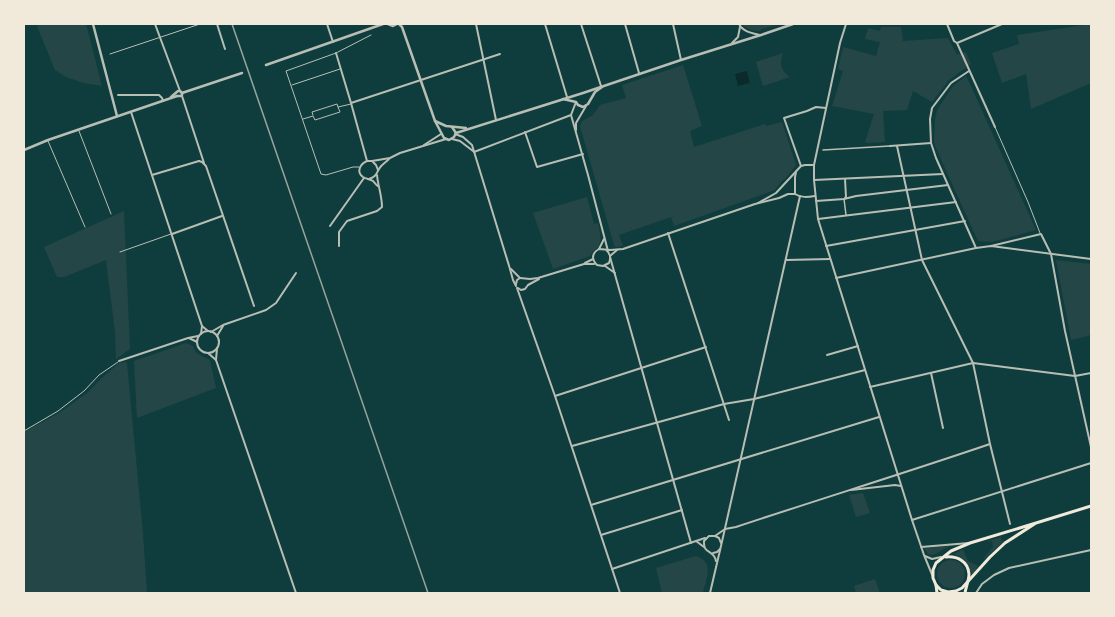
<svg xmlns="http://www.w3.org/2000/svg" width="1115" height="617" viewBox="0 0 1115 617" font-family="'Golos Text',sans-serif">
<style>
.green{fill:#244646}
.water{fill:#0a2a2b}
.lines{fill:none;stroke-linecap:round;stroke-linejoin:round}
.service{stroke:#b8beb3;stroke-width:1}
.pedestrian{stroke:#b8beb3;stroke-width:1.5}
.minor{stroke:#b8beb3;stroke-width:2}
.tertiary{stroke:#b8beb3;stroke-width:2.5}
.secondary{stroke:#f1e9da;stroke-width:3}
.rail{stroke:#97a49c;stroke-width:1.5}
</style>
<rect width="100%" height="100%" fill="#0f3d3e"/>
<g class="green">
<path d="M42,24h44l16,62 -18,-3 -18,-6 -11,-7 -18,-44z"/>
<path d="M742,24h38l-18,5 -2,2c-7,0 -13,-1 -18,-7z"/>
<path d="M1091,24v59l-60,26 -5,-35 -24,9 -10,-30 27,-9 -2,-9z"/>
<path d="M881,27h20l2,14 45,-3 9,17 9,-3 5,12 -22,16 -17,22 -19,-11 -6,19 -24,1 2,31 -18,1 -2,-1 9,-28 -42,-8 11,-35 -5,-2 5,-22 33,9 4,-14 -15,-3 3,-11 12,3z"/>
<path d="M783,53c-4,11 -2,18 7,24l-27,9 -7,-24z"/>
<path d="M683,65l19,61 -12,5 4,16 71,-23 1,2 16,-4 14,43 -11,14 -4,3 -6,8 -101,36 -3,-9 -52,18 4,11 -7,1 -2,-2 -34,-119 2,-5 11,-6 7,-10 26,-7 -4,-13z"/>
<path d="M966,76l4,8 66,146 -44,12 -14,-1 -31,-68 -13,-30 1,-23 2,-10 16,-24z"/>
<path d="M587,197l7,27 4,-1c2,9 5,19 -2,26 -3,2 -4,4 -6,7l-37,13 -20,-56z"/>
<path d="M124,211l6,138 -14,10 -1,-27 -9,-72 -42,17h-7l-13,-30z"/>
<path d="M1056,260l35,4v71l-20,5z"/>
<path d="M186,343l7,3 3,7 14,7 6,28 -79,30 -3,-57z"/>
<path d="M126,362l1,2 16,169 4,60h-123v-161l35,-19 28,-20 15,-15 17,-15z"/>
<path d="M863,493l7,20 -14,4 -7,-22z"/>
<path d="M1001,537l2,5 -19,17h-1l10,-12 -1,-6 -4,1v-1z"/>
<path d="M950,546l-17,9 -5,-1 -4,-6z"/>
<path d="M963,549l5,12 10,5 -4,7h-4c-3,-12 -6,-13 -16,-19z"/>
<path d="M696,556c19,6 10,23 7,37h-41l-6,-25z"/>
<circle cx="951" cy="574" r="14"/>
<path d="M875,579l5,14h-24l-2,-7z"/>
</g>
<path class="water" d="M747,71l3,12 -12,3 -3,-12z"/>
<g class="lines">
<g class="service">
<path d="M110,54l90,-30"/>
<path d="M292,85l48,-16"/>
<path d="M313,115l-1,-3 25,-8 1,3"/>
<path d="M303,119l10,-3 2,4 25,-8 -2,-5 13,-3"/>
<path d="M995,127l33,75 12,31"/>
<path d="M79,131l32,83"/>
<path d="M48,141l37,86"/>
<path d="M359,167h-6l-27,8 -5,-1 -35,-103 50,-18 35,-18"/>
<path d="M120,252l51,-18"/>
<path d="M24,431l34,-20 26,-20 15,-16 19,-13"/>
</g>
<g class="pedestrian">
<path d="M823,150l67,-4"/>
<path d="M844,199l2,16"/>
</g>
<g class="minor">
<path d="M155,24l25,67"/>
<path d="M217,24l8,25"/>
<path d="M327,24l6,18"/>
<path d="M476,24l20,96"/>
<path d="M545,24l22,73"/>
<path d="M581,24l20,62"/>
<path d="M625,24l14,49"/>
<path d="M673,24l8,36"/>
<path d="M739,24c4,8 13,9 21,11"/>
<path d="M846,24l-6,19 -26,122v15l4,39 94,301 12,35 9,22"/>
<path d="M947,24l7,17 3,2 38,84"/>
<path d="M732,43l6,-6 2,-10"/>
<path d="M957,43l45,-19"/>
<path d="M336,53l15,50 16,58"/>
<path d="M969,71l-18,12 -19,25 -2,11 1,24 5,15 40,90"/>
<path d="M118,95h41l3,3 1,3"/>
<path d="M182,96l22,67"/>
<path d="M576,102l-5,13 17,60 20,76"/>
<path d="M351,103l149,-49"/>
<path d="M131,112l71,214 -1,8"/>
<path d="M576,130v-7l10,-17"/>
<path d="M525,132l12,35 46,-13"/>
<path d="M455,134l8,3 9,8 38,124 3,11 3,6"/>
<path d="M452,139l8,2 13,10"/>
<path d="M424,145l17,-11"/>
<path d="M890,146l41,-3"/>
<path d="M897,146l25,114 51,103 17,81 20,80"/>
<path d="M474,152l97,-37"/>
<path d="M199,161l3,1 4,4 48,140"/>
<path d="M367,161h5l18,-3 10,-5 46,-14"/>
<path d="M367,161c-7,3 -11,11 -4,16 3,2 7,2 10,4 2,2 3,4 5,5"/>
<path d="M373,162l3,3 2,5"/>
<path d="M801,166l-17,-48 23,-7 9,-4 10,1"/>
<path d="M152,175l47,-14"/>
<path d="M369,179c7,-2 7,-5 10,-10 2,-4 7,-7 10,-10"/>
<path d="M814,180l129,-6"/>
<path d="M795,194v-17l1,-5"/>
<path d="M795,194c6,4 13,3 20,2"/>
<path d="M845,198l1,-1 -1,-18"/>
<path d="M816,201l28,-2 12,-3 92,-11"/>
<path d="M758,203l18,-10 25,-27 4,-1h9"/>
<path d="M818,219l138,-17"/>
<path d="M330,226l34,-48"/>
<path d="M668,233l61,187"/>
<path d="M172,234l50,-18"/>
<path d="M339,246v-14l8,-11 30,-10 5,-4c0,-11 -4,-21 -5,-32"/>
<path d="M826,246l139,-25"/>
<path d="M991,246l50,-12 10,20 14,77 26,116"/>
<path d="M599,249l5,-10"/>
<path d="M606,250c4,3 5,8 3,13l-6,3 -6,-1c-6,-6 -5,-12 2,-16l11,1 13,-1 132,-45 24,-6 9,-4h7"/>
<path d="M610,256l7,-6"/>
<path d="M610,257l81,286"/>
<path d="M786,260l44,-1"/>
<path d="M585,263l8,-4"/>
<path d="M605,266l10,7"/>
<path d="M511,269l9,9"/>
<path d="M520,278l10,1 8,-1 46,-14h10"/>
<path d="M836,278l140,-30 15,-2 100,13"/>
<path d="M516,284l1,-4 3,-2"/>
<path d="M517,288l38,108 65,197"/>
<path d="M518,288l3,2 4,-1 3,-4 11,-6"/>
<path d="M202,326l6,5"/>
<circle cx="208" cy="342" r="11"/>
<path d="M211,332l12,-7 43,-15 10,-7 20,-30"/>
<path d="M217,336l6,-10"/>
<path d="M189,338l8,4"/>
<path d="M217,348l-1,12 80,233"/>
<path d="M208,353l8,7"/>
<path d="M827,355l31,-9"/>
<path d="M119,361l69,-23 10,-2"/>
<path d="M931,373l12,55"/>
<path d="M870,387l103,-24 102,13 16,-3"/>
<path d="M555,396l151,-49"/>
<path d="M572,446l152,-42 30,-5 111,-29"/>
<path d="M851,490l44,-5 6,1"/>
<path d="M591,505l288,-88"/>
<path d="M912,520l179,-57"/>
<path d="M601,535l81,-25"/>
<path d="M715,536l4,2 2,5"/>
<path d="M696,541l8,6"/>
<path d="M921,547l48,-4"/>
<path d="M713,553l4,-1 3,-3"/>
<path d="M925,556l7,3 9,-2"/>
<path d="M716,561c-2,-12 -13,-6 -12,-20l5,-5h6l10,-7 11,-2c84,-28 169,-54 254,-83"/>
<path d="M612,569l93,-31"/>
<path d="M626,593h4"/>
<path d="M710,593l11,-47 79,-350"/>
<path d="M976,593l6,-9 12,-9 15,-7 82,-18"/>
</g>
<g class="tertiary">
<path d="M93,24l24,92"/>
<path d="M388,24l5,2 4,-2"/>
<path d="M399,24l3,3 33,94 9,17 5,2 5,-3 2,-4 -4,-6"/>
<path d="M266,65l117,-41"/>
<path d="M182,93l60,-20"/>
<path d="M177,96h4l1,-1v-2"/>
<path d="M171,97l7,-6h2l2,2"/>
<path d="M563,99l13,3 2,3 5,2 5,-3 7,-12 7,-5"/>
<path d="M435,121l11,5 20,2"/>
<path d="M456,133l127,-40 98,-33 80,-25 32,-11"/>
<path d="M24,150l24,-10 129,-44"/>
</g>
<g class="secondary">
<path d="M1036,523l-31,20 -15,14 -28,31 -6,3 -8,1 -7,-2 -5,-5 -3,-7v-8l3,-7 15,-12 19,-8 66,-20 55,-17"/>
<path d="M946,557c11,-1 22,4 23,17 0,6 -3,13 -4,19"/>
<path d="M936,585l1,8"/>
</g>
<path class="rail" d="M232,24l196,569"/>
</g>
<rect width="1115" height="617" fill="none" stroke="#f1e9da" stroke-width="50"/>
</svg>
